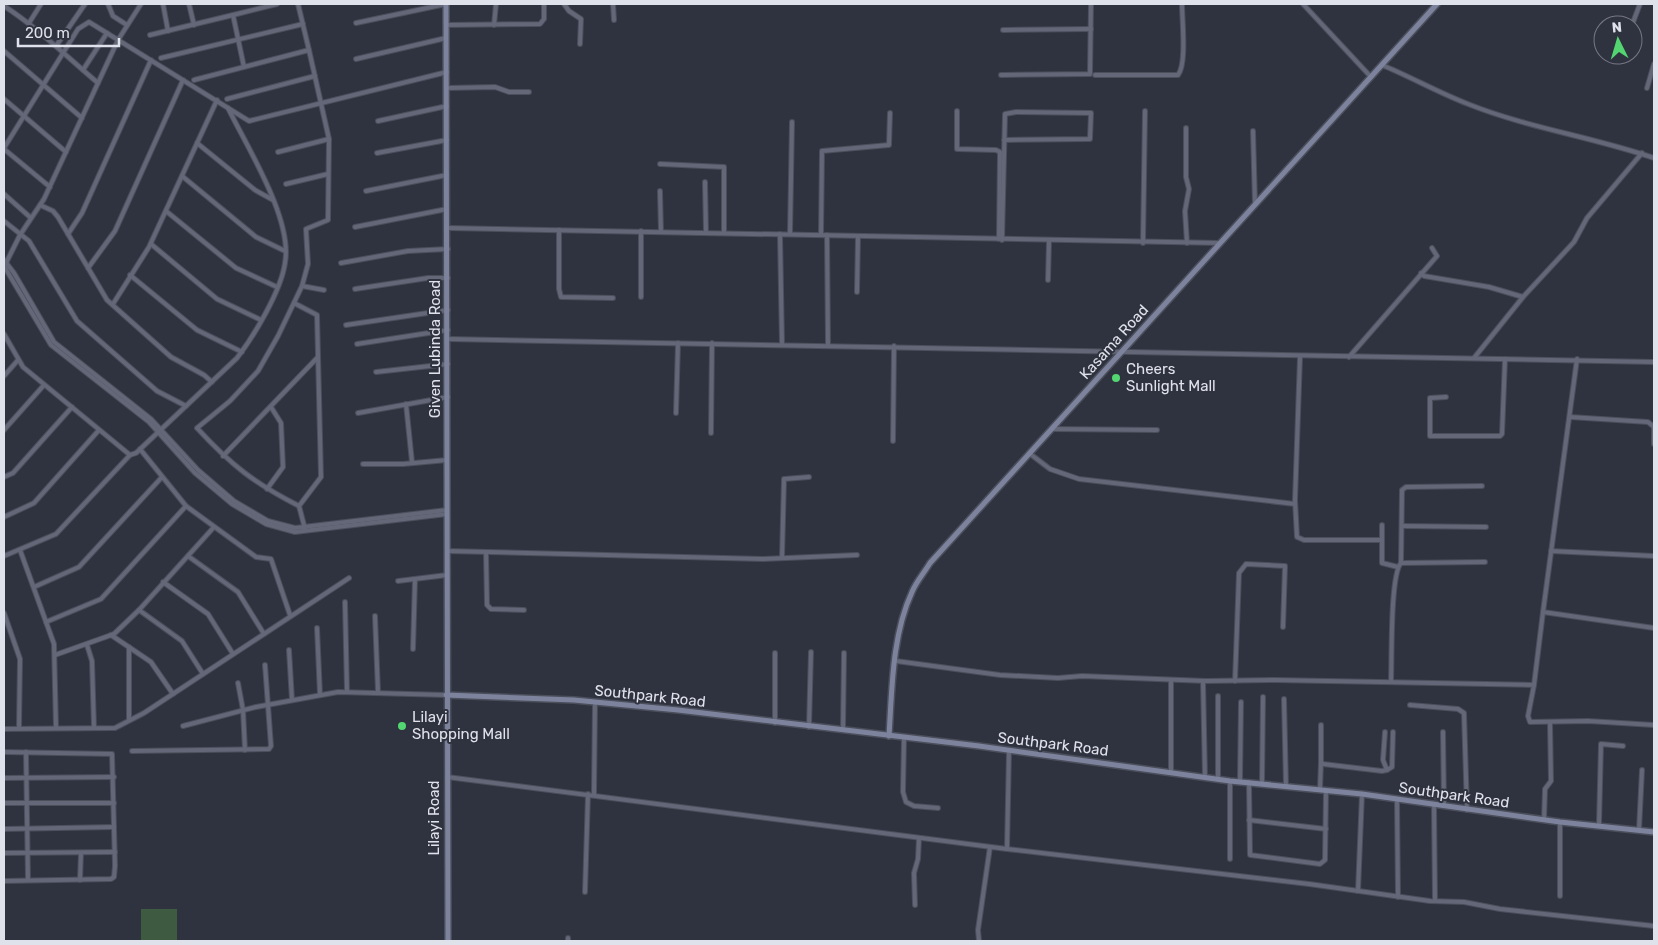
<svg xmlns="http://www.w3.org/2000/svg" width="1658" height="945" viewBox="0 0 1658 945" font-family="Rubik,sans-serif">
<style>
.green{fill:#3e5b42}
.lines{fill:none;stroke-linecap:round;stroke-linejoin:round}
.street-casing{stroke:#4b4e5b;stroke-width:6}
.secondary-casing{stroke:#4b4e5b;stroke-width:8}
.street{stroke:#636777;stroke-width:4}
.secondary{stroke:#7d839d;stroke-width:5}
.poi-dot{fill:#53d672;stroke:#2f323f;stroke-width:2}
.labels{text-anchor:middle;stroke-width:4;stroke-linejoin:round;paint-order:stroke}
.street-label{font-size:15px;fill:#e0e2eb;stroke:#2f323f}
.poi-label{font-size:15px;fill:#e0e2eb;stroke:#2f323f;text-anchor:start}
</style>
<rect width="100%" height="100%" fill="#2f323f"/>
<rect class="green" x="141" y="909" width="36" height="32"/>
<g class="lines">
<g class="street-casing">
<g id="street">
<path d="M108,4l5,12 14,9"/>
<path d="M163,4l5,27"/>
<path d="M189,4l5,21"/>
<path d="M298,4l11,46"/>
<path d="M564,4l5,7 12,8 -1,25"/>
<path d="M613,4l1,16"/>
<path d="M1303,4l68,73"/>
<path d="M4,6c34,22 63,51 94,77"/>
<path d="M29,23l12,-19"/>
<path d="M356,23l90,-19"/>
<path d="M446,25l94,-1 4,-5v-15"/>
<path d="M494,25l2,-21"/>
<path d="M1632,25l8,-21"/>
<path d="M1003,30l88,-1"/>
<path d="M150,35l83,-20"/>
<path d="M56,46l29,-42"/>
<path d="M4,51l78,67"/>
<path d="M161,58l142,-34"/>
<path d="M356,59l90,-21"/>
<path d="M1382,65c29,12 57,28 86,39 60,24 125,33 186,54"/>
<path d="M244,67l-11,-52 44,-11"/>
<path d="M83,70l24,-37"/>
<path d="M1001,75l89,-1 1,-70"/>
<path d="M1095,75h83c9,-11 4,-55 4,-71"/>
<path d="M194,80l115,-30 20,89 -1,81 -22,9 2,35 -6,22 -24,50 -20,35 -28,30 -33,27c34,37 57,55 102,78"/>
<path d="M447,88l48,-1 14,5h20"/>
<path d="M1647,88l7,-24"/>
<path d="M4,99l62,53"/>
<path d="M227,99l88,-23"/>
<path d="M957,111v38l39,1 4,2 -1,87"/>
<path d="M378,121l69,-15"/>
<path d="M1186,128v49l3,12 -4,22 2,32"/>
<path d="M1253,131l2,73"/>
<path d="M197,143l58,47 18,10"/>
<path d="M4,148l74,-119 11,-7 160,99 198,-49"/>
<path d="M4,149l46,38"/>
<path d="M278,152l51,-13"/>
<path d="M377,153l70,-13"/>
<path d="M660,164l64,3v66"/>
<path d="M182,176l74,61 29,14"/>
<path d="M705,182l1,51"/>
<path d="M286,184l42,-10"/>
<path d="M366,191l81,-16"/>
<path d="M660,191l1,41"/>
<path d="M4,194l27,24"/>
<path d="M40,205l13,6 5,6 49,83 64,57 33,18 8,7"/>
<path d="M166,211l70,57 41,19"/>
<path d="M4,221l25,20 48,80 80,70 29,15"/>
<path d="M355,227l92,-18"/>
<path d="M448,228l772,15"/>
<path d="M559,230v59l2,8 52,1"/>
<path d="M68,234l14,-21 69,-153"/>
<path d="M780,234l2,110"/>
<path d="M790,234l2,-112"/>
<path d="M821,235l1,-84 67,-6 1,-32"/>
<path d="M827,235l1,110"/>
<path d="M1002,240l3,-126 11,-2 75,1 -1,26 -86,1"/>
<path d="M1143,243l2,-132"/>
<path d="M151,244l66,55 44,21"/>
<path d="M4,260l10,13 40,69 97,77 47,51 36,31 34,20 27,7 152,-18"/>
<path d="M6,263l14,-28 24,-36 74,-159 23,-36"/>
<path d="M341,263l67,-12 40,-2"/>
<path d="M4,266l47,79 98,77 46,51 37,31 34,20 29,8 152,-18"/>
<path d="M88,268l27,-37 68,-151"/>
<path d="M1421,273l3,3 65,11 34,10"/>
<path d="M130,275l67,55 45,22"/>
<path d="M1048,280l1,-39"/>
<path d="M302,286l22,4"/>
<path d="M355,289l73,-11h20"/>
<path d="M857,292l1,-56"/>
<path d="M641,297v-66"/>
<path d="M294,303l23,12 4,162 -22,29 6,23"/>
<path d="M113,304l36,-57 68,-147"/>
<path d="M346,325l102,-15"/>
<path d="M4,334l19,33 107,88 6,-2 101,-95c17,-22 44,-67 48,-95 8,-44 -38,-116 -57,-155"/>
<path d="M448,339l1206,23"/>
<path d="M357,344l91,-14"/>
<path d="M1300,357l-5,143 2,37 7,3h78"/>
<path d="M1349,357l88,-101 -5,-8"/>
<path d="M1474,358l49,-61 51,-55 13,-24 55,-65"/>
<path d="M1577,359l-34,253 111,16"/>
<path d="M376,372l72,-8"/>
<path d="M4,376l14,-16"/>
<path d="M1446,397l-16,1v38h70l2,-2 3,-75"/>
<path d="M406,404l6,58"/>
<path d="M358,413l90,-16"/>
<path d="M676,413l2,-70"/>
<path d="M1570,417l78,5 6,5v17"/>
<path d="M1052,429l105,1"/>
<path d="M4,430l40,-45"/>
<path d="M711,433l1,-90"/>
<path d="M893,441l1,-95"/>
<path d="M140,449l46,57 70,51 15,2 19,56"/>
<path d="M1029,453l21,16 29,10 216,25"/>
<path d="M223,456l95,-99"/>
<path d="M363,464h40l44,-4"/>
<path d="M4,477l9,-4 59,-66"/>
<path d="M267,489l16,-22 -2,-44 -10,-16"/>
<path d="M4,517l30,-14 65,-73"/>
<path d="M1382,525v38l16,4"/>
<path d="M1403,526l83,1"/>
<path d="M20,550l34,94 2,84"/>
<path d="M447,551l316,8 94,-4"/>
<path d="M1551,551l103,5"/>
<path d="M486,552l1,53 4,4 33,1"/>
<path d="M4,556l52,-22 74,-79"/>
<path d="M188,556l50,36 26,42"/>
<path d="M782,558l2,-79 25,-2"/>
<path d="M1401,563l84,-1"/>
<path d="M398,581l49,-6"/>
<path d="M163,582l45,32 25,40"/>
<path d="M34,587l45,-20 83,-90"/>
<path d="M345,602l2,90"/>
<path d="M139,610l43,31 21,33"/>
<path d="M4,613l16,46 -1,69"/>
<path d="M375,616l3,76"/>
<path d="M46,622l55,-23 85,-93"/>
<path d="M317,628l3,67"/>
<path d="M111,635l40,27 22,32"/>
<path d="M87,645l5,16 2,67"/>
<path d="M129,647v73"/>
<path d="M413,649l2,-70"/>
<path d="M289,650l3,50"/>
<path d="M775,653v70"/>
<path d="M55,655l59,-21 25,-24 75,-83"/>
<path d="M896,661l104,14 58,3 24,-2 124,5 69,-1 259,5 -6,31 2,6 58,-1 66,4"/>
<path d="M1203,681l2,96"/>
<path d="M1235,681l4,-108 7,-9 39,2 -2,61"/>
<path d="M1391,682c1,-21 -1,-107 10,-119l1,-73 4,-3 76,-1"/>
<path d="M238,683l5,27 2,40"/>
<path d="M1534,685l9,-73"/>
<path d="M1284,699l2,87"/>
<path d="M1410,705l48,4 6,4 3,97"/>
<path d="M1321,725v37l2,2 59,7 5,-1"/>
<path d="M183,726l73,-19 82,-15 108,3"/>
<path d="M809,727l2,-75"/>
<path d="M4,729l111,-1 29,-15 205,-135"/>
<path d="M843,730l1,-77"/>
<path d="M1385,732l-2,28 4,10 5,-3 1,-35"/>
<path d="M1443,732l1,74"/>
<path d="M904,738l-1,54 3,10 8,4 24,2"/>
<path d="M132,751l137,-2 2,-3 -6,-81"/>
<path d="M4,752l108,2 3,112 -1,11 -3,2 -107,2"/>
<path d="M26,752l2,128"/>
<path d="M1171,772v-92"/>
<path d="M447,777l560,72 302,35 121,17 34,1 36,7 154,17"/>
<path d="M4,778l110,-1"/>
<path d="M1218,779v-83"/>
<path d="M1230,781v78"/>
<path d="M1240,782l1,-80"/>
<path d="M1249,782l1,73 70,9 5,-4 1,-70"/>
<path d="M1262,784l1,-87"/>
<path d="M1320,789l1,-27"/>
<path d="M1419,793l25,5"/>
<path d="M594,795l1,-93"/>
<path d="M1397,800l1,97"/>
<path d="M4,803h110"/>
<path d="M1434,805l1,96"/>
<path d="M1249,820l77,9"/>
<path d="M1544,820l1,-31 6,-8 -1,-59"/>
<path d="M1560,822v74"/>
<path d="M1599,825l2,-81 22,2"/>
<path d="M4,829l110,-2"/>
<path d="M1639,830l3,-60"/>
<path d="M1007,849l2,-98"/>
<path d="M4,853l111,-1"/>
<path d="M80,880l1,-27"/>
<path d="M1358,891l4,-97"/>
<path d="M585,892l3,-98"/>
<path d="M915,905l-1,-32 4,-14 1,-21"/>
<path d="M568,938v3"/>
<path d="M979,941l-1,-11 12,-83"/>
</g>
</g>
<g class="secondary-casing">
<g id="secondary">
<path d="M446,4l2,937"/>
<path d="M446,695l128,5 104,10 301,36 251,35 132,13 198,28 94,10"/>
<path d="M889,736c3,-47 3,-101 23,-144 4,-10 12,-19 18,-29l507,-559"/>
</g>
</g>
<use href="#street" class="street"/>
<use href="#secondary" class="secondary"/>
</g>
<g class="poi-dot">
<circle cx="1116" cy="378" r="5"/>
<circle cx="402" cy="726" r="5"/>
</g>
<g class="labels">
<g class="street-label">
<text transform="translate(1114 342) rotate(-48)" y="5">Kasama Road</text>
<text transform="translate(435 349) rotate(-90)" y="5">Given Lubinda Road</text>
<text transform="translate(650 696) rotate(6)" y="5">Southpark Road</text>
<text transform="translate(1053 744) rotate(7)" y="5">Southpark Road</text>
<text transform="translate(1454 795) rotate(8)" y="5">Southpark Road</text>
<text transform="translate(434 818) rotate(-90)" y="5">Lilayi Road</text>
</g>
<g class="poi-label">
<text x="1126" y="374">Cheers<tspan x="1126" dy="17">Sunlight Mall</tspan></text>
<text x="412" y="722">Lilayi<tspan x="412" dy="17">Shopping Mall</tspan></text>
</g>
</g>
<rect width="1658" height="945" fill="none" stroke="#e0e2eb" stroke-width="10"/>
<g transform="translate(1618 40) rotate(355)"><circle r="24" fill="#2f323f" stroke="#767884"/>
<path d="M0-4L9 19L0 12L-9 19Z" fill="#53d672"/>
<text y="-8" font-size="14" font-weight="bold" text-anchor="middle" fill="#e0e2eb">N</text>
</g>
<path d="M18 38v8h101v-8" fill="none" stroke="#e0e2eb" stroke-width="2.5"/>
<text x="25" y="38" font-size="15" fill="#e0e2eb" stroke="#2f323f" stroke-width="4" paint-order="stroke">200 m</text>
</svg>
